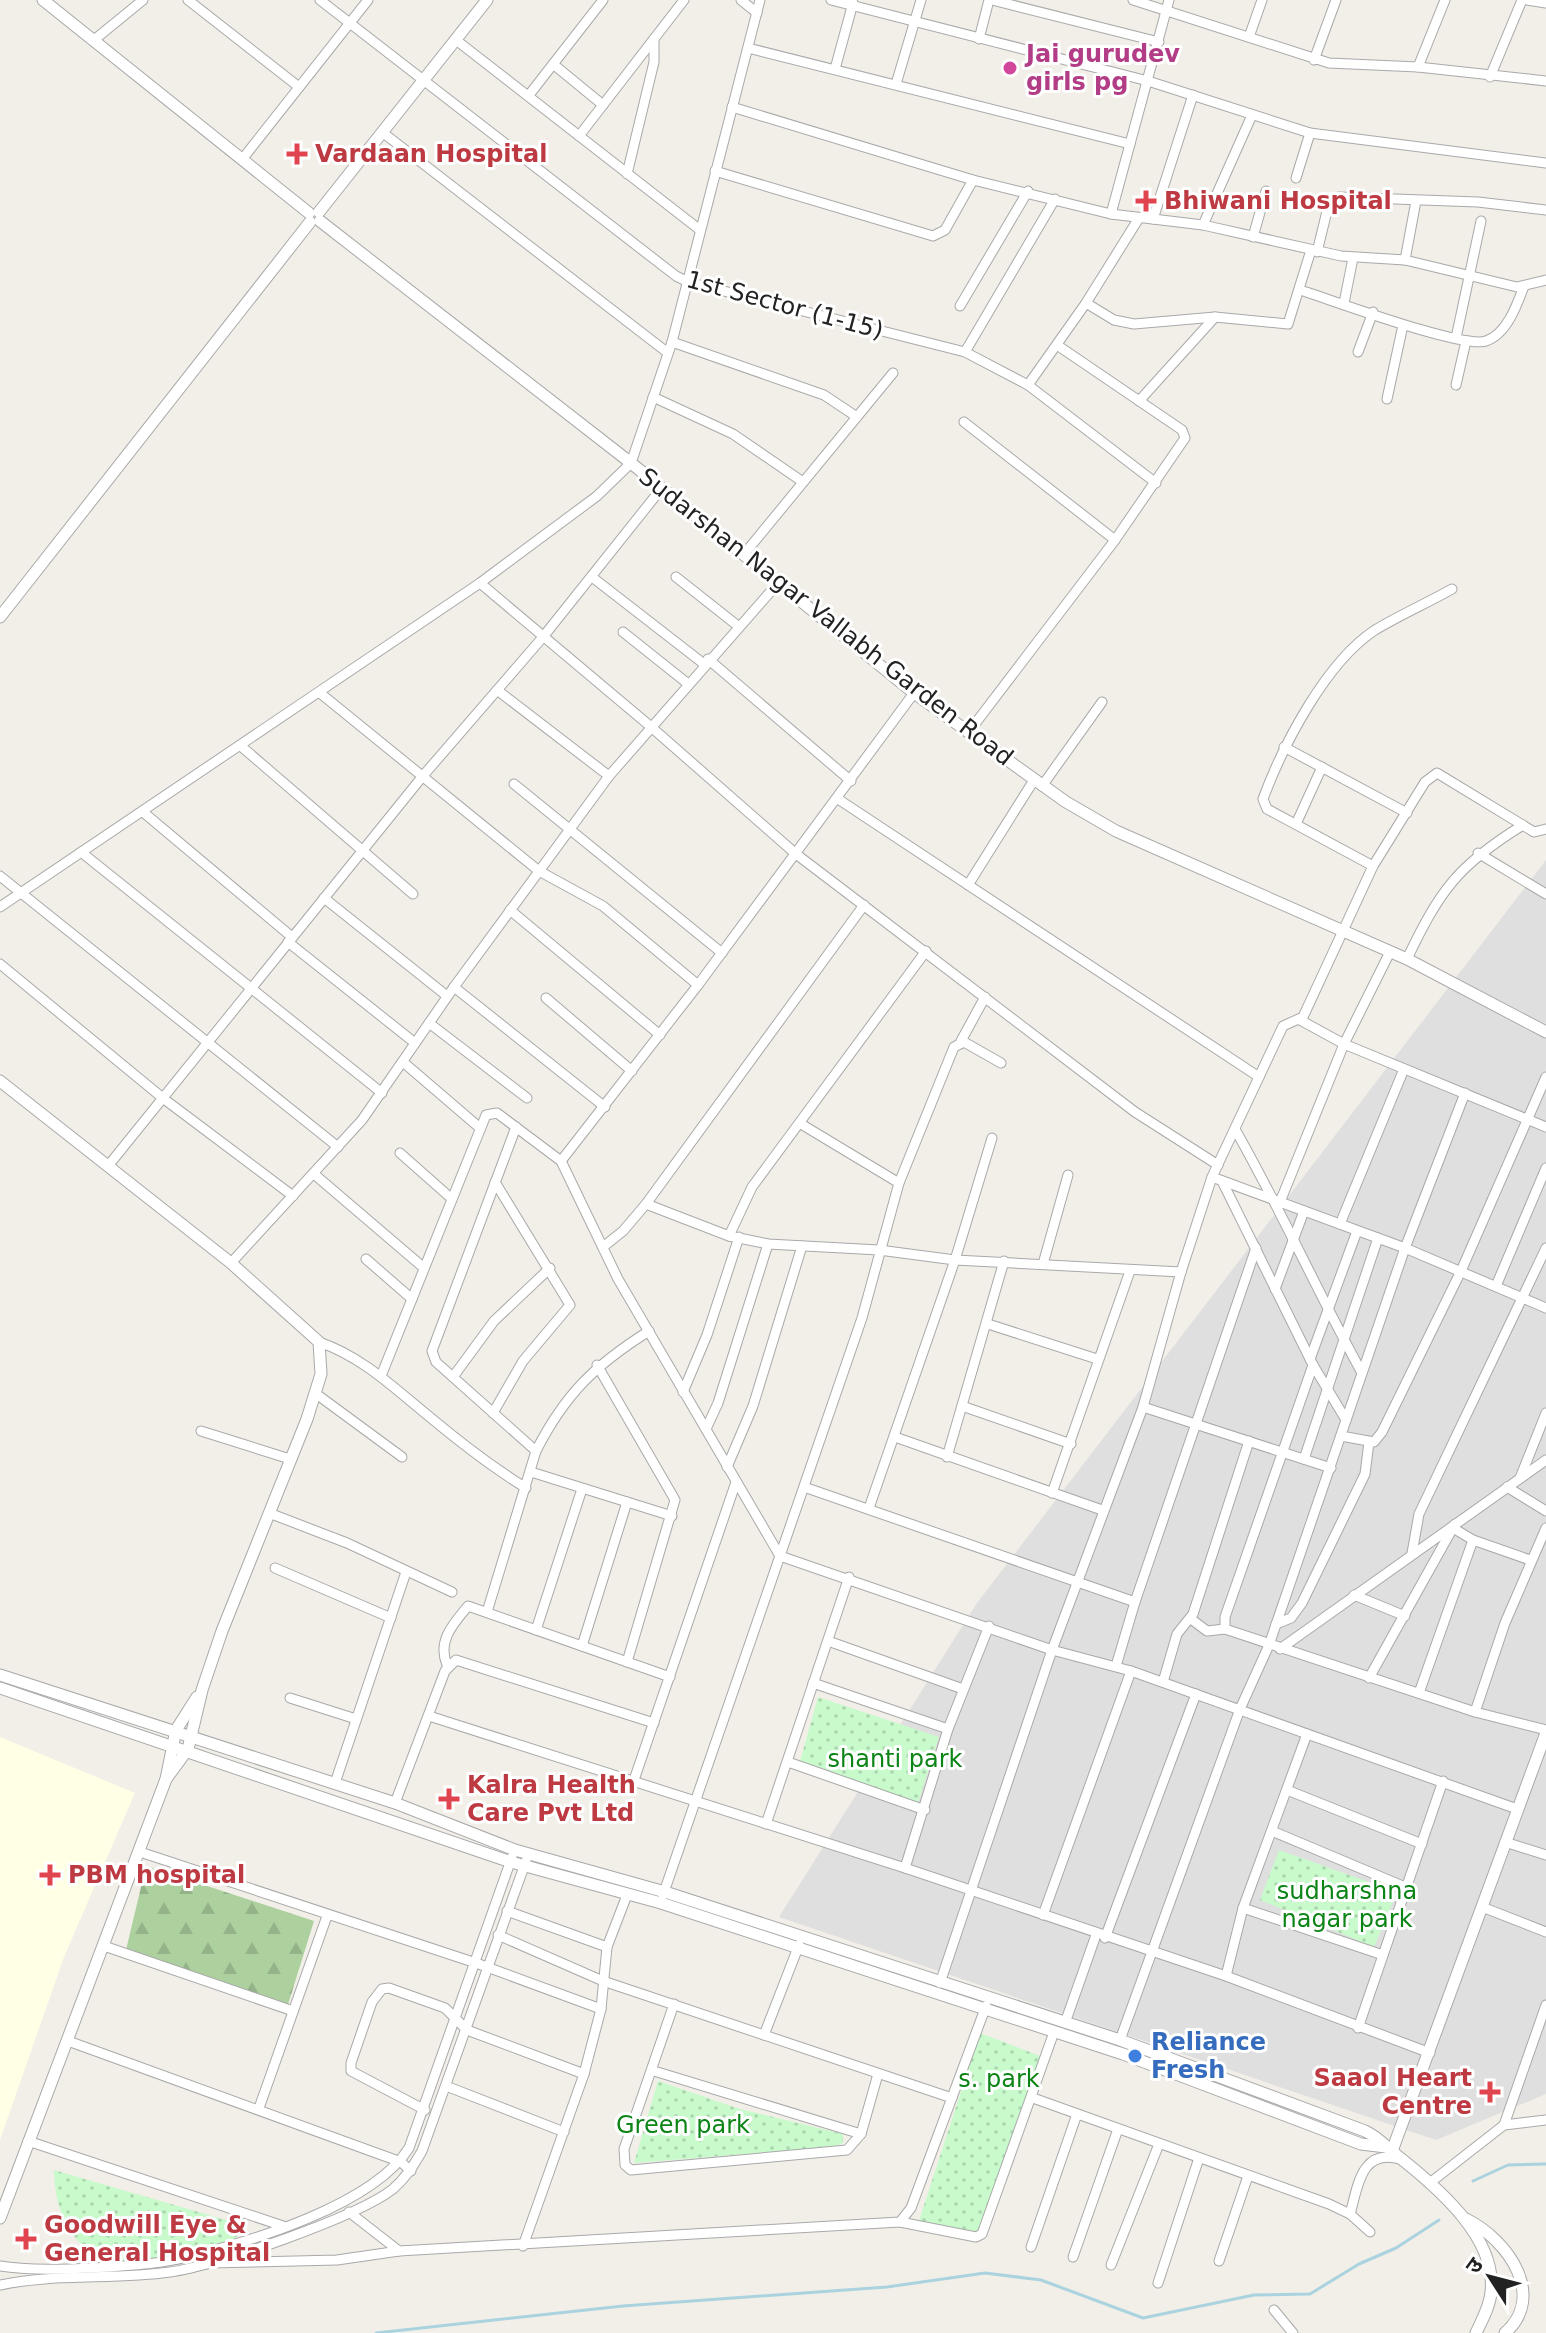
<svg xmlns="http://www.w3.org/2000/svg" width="1546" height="2333" viewBox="0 0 1546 2333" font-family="'DejaVu Sans','Noto Sans Devanagari',sans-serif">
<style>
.residential{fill:#e0dfdf}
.education{fill:#ffffe5}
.forest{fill:url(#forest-firs)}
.park{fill:url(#park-dots)}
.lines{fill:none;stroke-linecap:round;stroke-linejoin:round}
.stream{stroke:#aad3df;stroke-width:3}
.minor-casing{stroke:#a9a9a9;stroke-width:11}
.tertiary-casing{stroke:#a9a9a9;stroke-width:13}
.minor{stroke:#fff;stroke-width:9}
.tertiary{stroke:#fff;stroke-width:11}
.hotel-dot{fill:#d1479c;stroke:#fff;stroke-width:3}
.health-dot{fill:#e0444e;stroke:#fff;stroke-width:3}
.shop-dot{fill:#3f7fe0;stroke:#fff;stroke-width:3}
.labels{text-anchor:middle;stroke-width:6;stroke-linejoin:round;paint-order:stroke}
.hotel-label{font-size:24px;font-weight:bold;fill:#b23c85;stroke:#fff;text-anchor:start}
.health-label{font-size:24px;font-weight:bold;fill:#be3a42;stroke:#fff;text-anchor:start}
.street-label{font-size:24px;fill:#222;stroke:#fff}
.park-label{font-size:24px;fill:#0c8416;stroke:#fff}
.shop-label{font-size:24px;font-weight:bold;fill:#366cbe;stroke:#fff;text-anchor:start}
</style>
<defs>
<pattern id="forest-firs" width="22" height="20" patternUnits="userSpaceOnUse" patternTransform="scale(2)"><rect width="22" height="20" fill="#add19e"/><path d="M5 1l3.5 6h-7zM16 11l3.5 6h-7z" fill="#95b388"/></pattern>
<pattern id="park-dots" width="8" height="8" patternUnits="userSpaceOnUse" patternTransform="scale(2)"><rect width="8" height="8" fill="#c8facc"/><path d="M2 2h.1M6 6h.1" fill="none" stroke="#acd6af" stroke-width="1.8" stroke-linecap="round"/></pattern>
</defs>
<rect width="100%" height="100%" fill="#f2efe9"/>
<path class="residential" d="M1546,860v1234l-110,46 -657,-223 198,-314z"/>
<path class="education" d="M0,1737l135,56 -71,164 -64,183z"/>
<path class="forest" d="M146,1866l168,55 -28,90 -160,-61z"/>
<g class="park">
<path d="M818,1697l121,40 -21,66 -118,-42z"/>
<path d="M1279,1850l118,42 -23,55 -114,-47z"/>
<path d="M980,2033l60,23 -62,185 -60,-17z"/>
<path d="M658,2081l82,28 103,25v9l-10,4 -199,16z"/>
<path d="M54,2170l182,53 4,9c-9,16 -33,15 -50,18 -12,3 -23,7 -35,10 -66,13 -100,-29 -101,-90z"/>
</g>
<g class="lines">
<g class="stream">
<path d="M1473,2181l35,-16 38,-1"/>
<path d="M376,2333l247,-27 264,-19 98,-14 56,7 102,38 111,-23 56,-1 49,-30 37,-16 43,-28"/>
</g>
<g class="minor-casing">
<g id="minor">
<path d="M188,0l111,87"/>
<path d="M320,0l356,276 12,6 277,70 63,33 128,98"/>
<path d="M741,0l16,13"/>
<path d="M831,0l317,81 162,52 236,30"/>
<path d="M992,0l167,42"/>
<path d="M1133,0l196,63 89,4 128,14"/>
<path d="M1527,0l19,3"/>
<path d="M1249,37l13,-37"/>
<path d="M979,39l10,-39"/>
<path d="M94,40l49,-40"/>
<path d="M456,40l244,190"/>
<path d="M748,48l382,96"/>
<path d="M1314,60l22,-60"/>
<path d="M553,64l50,41"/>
<path d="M1418,67l27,-67"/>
<path d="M835,69l18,-66"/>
<path d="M1490,77l32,-77"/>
<path d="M896,84l25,-84"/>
<path d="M529,95l74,-95"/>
<path d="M732,107l241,73 138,34 92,11 138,31 64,4 112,27 29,-7"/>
<path d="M382,132l286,221"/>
<path d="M579,136l105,-136"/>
<path d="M244,157l124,-157"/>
<path d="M715,171l218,65 12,-6 28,-50"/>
<path d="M627,174l27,-112v-23"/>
<path d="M1296,178l14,-45"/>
<path d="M1111,214l58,-214"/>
<path d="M1153,219l40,-124"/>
<path d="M1203,225l49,-110"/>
<path d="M1253,237l13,-46"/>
<path d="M1317,252l11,-45 11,-10 139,5 68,8"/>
<path d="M1405,260l11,-59"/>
<path d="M1300,290c32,10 163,59 186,51 21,-7 31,-36 38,-55"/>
<path d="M1086,303l28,17 20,4 81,-7 73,7 23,-74"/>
<path d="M1344,303l9,-45"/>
<path d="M960,306l68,-115"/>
<path d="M1456,338l25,-117"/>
<path d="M672,342l152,53 33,22"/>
<path d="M965,352l90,-153"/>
<path d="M1358,352l15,-40"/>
<path d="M1028,385l58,-82 53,-85"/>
<path d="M1456,385l10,-44"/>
<path d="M653,397l80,37 70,48"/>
<path d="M1387,399l16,-74"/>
<path d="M1139,401l76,-84"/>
<path d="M964,422l151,118"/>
<path d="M745,553l148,-180"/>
<path d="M592,577l112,87"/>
<path d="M676,577l62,49"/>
<path d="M480,583l170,143 146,128 339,258 83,53"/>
<path d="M623,632l64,51"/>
<path d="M708,659l143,122"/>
<path d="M497,690l112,86"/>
<path d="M320,693l219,178 64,35 95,79"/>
<path d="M968,733l147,-193 70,-102 -3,-8 -125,-85"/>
<path d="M242,747l171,147"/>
<path d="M1284,747l123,66"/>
<path d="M514,784l208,169"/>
<path d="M1042,786l60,-84"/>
<path d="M838,799l421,278"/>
<path d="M143,812l149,125"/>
<path d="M1296,824l26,-57"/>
<path d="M81,852l301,241"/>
<path d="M1478,853l68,41"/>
<path d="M1373,866l-106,-57 -4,-10c20,-54 63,-137 112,-169 25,-15 52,-27 77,-41"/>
<path d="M0,876l338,271"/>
<path d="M968,885l66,-105"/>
<path d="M324,898l123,98"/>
<path d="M0,907l480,-324 117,-87 34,-33 41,-121 88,-342"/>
<path d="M510,910l150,125"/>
<path d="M288,942l127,101"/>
<path d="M1407,959c33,-69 51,-94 116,-134"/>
<path d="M0,964l164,135 129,97"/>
<path d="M454,987l151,120"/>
<path d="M546,998l86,73"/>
<path d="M1300,1020l44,24 202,83"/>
<path d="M429,1023l98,75"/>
<path d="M961,1041l24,-44"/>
<path d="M403,1062l77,66"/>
<path d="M801,1124l98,59"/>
<path d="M516,1127l-84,224 4,11 100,89"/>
<path d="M1236,1131c45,79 82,162 126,242"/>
<path d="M400,1153l52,46"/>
<path d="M561,1161l137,-176 216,-292"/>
<path d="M108,1166l314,-389 121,-140 118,-148"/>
<path d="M314,1174l110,94"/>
<path d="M1212,1177l193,71 141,60"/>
<path d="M1222,1181l91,184 33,55"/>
<path d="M1280,1202l64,-158 46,-92"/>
<path d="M646,1204l83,32 39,8 111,6 76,10 226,12 31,-95 71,-151 20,-9 70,-151 52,-84 12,-9 97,59 12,-3"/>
<path d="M1340,1224l64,-155"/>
<path d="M729,1236l23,-49 174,-236"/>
<path d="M603,1247l20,-16 23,-27 218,-299"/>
<path d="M366,1259l46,40"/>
<path d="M231,1263l131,-143 92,-133 155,-211 170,-194"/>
<path d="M1043,1264l25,-89"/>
<path d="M1496,1286l50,-118"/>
<path d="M1275,1289l29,-78"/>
<path d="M988,1324l109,35"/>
<path d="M319,1342c44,15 76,47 112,76 30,25 61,49 95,70"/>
<path d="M1310,1359l47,-128"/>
<path d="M597,1365l78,135 -48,162"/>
<path d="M1313,1365l-88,252v12l250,83 71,18"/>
<path d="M381,1376l105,-261 11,-2 64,48 57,118 162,277 272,94 79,21 386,138"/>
<path d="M453,1377l41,-56 56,-53"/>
<path d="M683,1392l24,-57 32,-98"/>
<path d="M315,1393l87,64"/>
<path d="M962,1406l109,38"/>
<path d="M1143,1407l188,61"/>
<path d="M493,1413l30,-52 47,-56 -75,-123"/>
<path d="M706,1429l12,-26 50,-159"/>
<path d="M201,1431l89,28"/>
<path d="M1341,1436l33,6 8,-10 79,-161 85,-194"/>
<path d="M895,1437l207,73"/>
<path d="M947,1457l57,-196"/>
<path d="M1304,1459l74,-221"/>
<path d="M727,1467l26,-61 49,-160"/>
<path d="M531,1472l141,44"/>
<path d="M1520,1478l26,-65"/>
<path d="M804,1487l331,115 121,-354"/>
<path d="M1507,1487l39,24"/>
<path d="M1052,1493l78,-222"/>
<path d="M869,1508l86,-248 37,-122"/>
<path d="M269,1513l78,30 105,49"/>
<path d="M1453,1528l20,12 57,20"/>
<path d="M1412,1553l7,-39 127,-266"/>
<path d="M275,1568l116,50"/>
<path d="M1354,1595l51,21"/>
<path d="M487,1612l49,-161c29,-57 59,-86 113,-120"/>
<path d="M1191,1619l16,12 18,-2"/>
<path d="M1276,1624l15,-6 11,-15 63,-129 4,-32"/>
<path d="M536,1630l46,-141"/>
<path d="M828,1641l135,48"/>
<path d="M582,1646l45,-144"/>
<path d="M1280,1649l266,-189"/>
<path d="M447,1665c-10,-24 6,-41 21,-59l202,71"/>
<path d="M1116,1666l19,-64"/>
<path d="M1369,1678l86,-154"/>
<path d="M1163,1682l14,-48 16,-20 56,-173"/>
<path d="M813,1683l135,46"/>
<path d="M1419,1693l54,-153"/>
<path d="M290,1698l66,21"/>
<path d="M1475,1712l30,-89 41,-95"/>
<path d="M429,1716l476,152 321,108 204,77"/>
<path d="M788,1762l137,48"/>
<path d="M634,1780l102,-298"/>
<path d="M335,1783l71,-211"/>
<path d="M1287,1790l135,54"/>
<path d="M395,1803l50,-132 11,-11 198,63"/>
<path d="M766,1824l83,-247"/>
<path d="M1272,1831l133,56"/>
<path d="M1505,1842l41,13"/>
<path d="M140,1852l336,111 125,46"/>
<path d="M905,1868l43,-139 41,-103"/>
<path d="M663,1895l199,-577 37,-135 55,-136 10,-5 37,21"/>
<path d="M1482,1907l64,25"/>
<path d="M1243,1908l140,47"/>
<path d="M507,1911l100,36"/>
<path d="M1043,1915l88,-244"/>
<path d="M498,1935l105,46 349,117"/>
<path d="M1105,1938l91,-244"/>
<path d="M104,1946l189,65"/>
<path d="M1226,1976l17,-68 64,-174"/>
<path d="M940,1983l112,-333 91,-243 38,-135"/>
<path d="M674,2004l-50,145 1,16 6,5 216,-20 14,-16 17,-60"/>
<path d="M1065,2023l31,-88"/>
<path d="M1358,2028l85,-247"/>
<path d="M764,2035l35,-90"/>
<path d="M1120,2040l120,-331 29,-64 136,-397 60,-155"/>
<path d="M68,2041l333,121 10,9"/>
<path d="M654,2071l207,63"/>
<path d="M446,2086l118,46"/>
<path d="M1033,2098l296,106 21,10 20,18"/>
<path d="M259,2108l68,-192"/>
<path d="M425,2110l-74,-39v-8l21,-61 10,-13 7,-1 56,20 22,22 117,44"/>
<path d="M1504,2125l42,-120"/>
<path d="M28,2141l255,85"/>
<path d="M1431,2182l73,-57 42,-5"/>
<path d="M349,2212l50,39"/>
<path d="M1350,2214c8,-28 11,-66 50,-55"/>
<path d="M900,2222l76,15 6,-3 72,-202"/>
<path d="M523,2246l61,-172 17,-65 6,-62 20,-52"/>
<path d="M1031,2247l46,-133"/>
<path d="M1073,2257l45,-128"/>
<path d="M1219,2261l29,-85"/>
<path d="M209,2263l128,-3 62,-9 501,-29 11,-14 75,-202"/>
<path d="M1111,2265l48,-121"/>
<path d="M0,2266c39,7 149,1 188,-9 64,-16 185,-52 221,-109l103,-291"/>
<path d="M1158,2283l41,-125"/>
<path d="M0,2285c56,-12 114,-5 170,-13 46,-6 187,-55 223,-83 13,-11 21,-24 29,-38l104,-290"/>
<path d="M1274,2310l19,23"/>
</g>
</g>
<g class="tertiary-casing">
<g id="tertiary">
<path d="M43,0l266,213"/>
<path d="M319,212l168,-212"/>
<path d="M320,221l311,242 283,230 152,109 50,29 291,128 139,73"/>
<path d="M0,617l310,-395"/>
<path d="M0,1081l231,182 88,79 2,32 -14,45 -85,212 -20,59 -14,59 -22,30"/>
<path d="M0,1675l395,128 120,47 150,42 455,148 245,91c15,7 25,20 39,30 36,29 93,78 87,131 -1,14 -9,28 -15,41"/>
<path d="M0,1688l511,174 150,41 462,151 238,90 25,3"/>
<path d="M1392,2151l154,-418"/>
<path d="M0,2218l166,-439 10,-49 21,-33"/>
<path d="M1466,2219c44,22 80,78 39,114"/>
</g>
</g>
<use href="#minor" class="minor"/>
<use href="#tertiary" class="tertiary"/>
</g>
<circle class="hotel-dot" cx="1010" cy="68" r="8"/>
<g class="health-dot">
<path d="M293 142h8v8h8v8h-8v8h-8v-8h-8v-8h8z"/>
<path d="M1142 189h8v8h8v8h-8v8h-8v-8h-8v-8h8z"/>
<path d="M445 1787h8v8h8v8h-8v8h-8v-8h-8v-8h8z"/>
<path d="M46 1863h8v8h8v8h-8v8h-8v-8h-8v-8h8z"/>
<path d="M1486 2080h8v8h8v8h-8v8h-8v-8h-8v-8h8z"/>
<path d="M22 2227h8v8h8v8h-8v8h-8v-8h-8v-8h8z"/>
</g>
<circle class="shop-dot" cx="1135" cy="2056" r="8"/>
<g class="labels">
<g class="hotel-label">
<text x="1026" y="62">Jai gurudev<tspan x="1026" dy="28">girls pg</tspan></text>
</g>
<g class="health-label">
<text x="315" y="162">Vardaan Hospital</text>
<text x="1164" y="209">Bhiwani Hospital</text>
<text x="467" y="1793">Kalra Health<tspan x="467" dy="28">Care Pvt Ltd</tspan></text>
<text x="68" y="1883">PBM hospital</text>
<text x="1472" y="2086" text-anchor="end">Saaol Heart<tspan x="1472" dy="28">Centre</tspan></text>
<text x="44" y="2233">Goodwill Eye &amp;<tspan x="44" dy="28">General Hospital</tspan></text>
</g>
<g class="street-label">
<text transform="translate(785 305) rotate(15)" y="8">1st Sector (1-15)</text>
<text transform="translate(826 617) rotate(38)" y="8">Sudarshan Nagar Vallabh Garden Road</text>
</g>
<g class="park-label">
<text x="895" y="1767">shanti park</text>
<text x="1347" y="1899">sudharshna<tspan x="1347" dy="28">nagar park</tspan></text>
<text x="999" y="2087">s. park</text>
<text x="683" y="2133">Green park</text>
</g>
<g class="shop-label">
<text x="1151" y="2050">Reliance<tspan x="1151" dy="28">Fresh</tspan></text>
</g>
</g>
<g transform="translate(1490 2277) rotate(306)" stroke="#ffffff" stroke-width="6" paint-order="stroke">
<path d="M0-6L14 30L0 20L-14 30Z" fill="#222222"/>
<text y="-12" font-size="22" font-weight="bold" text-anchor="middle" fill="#222222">उ</text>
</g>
</svg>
